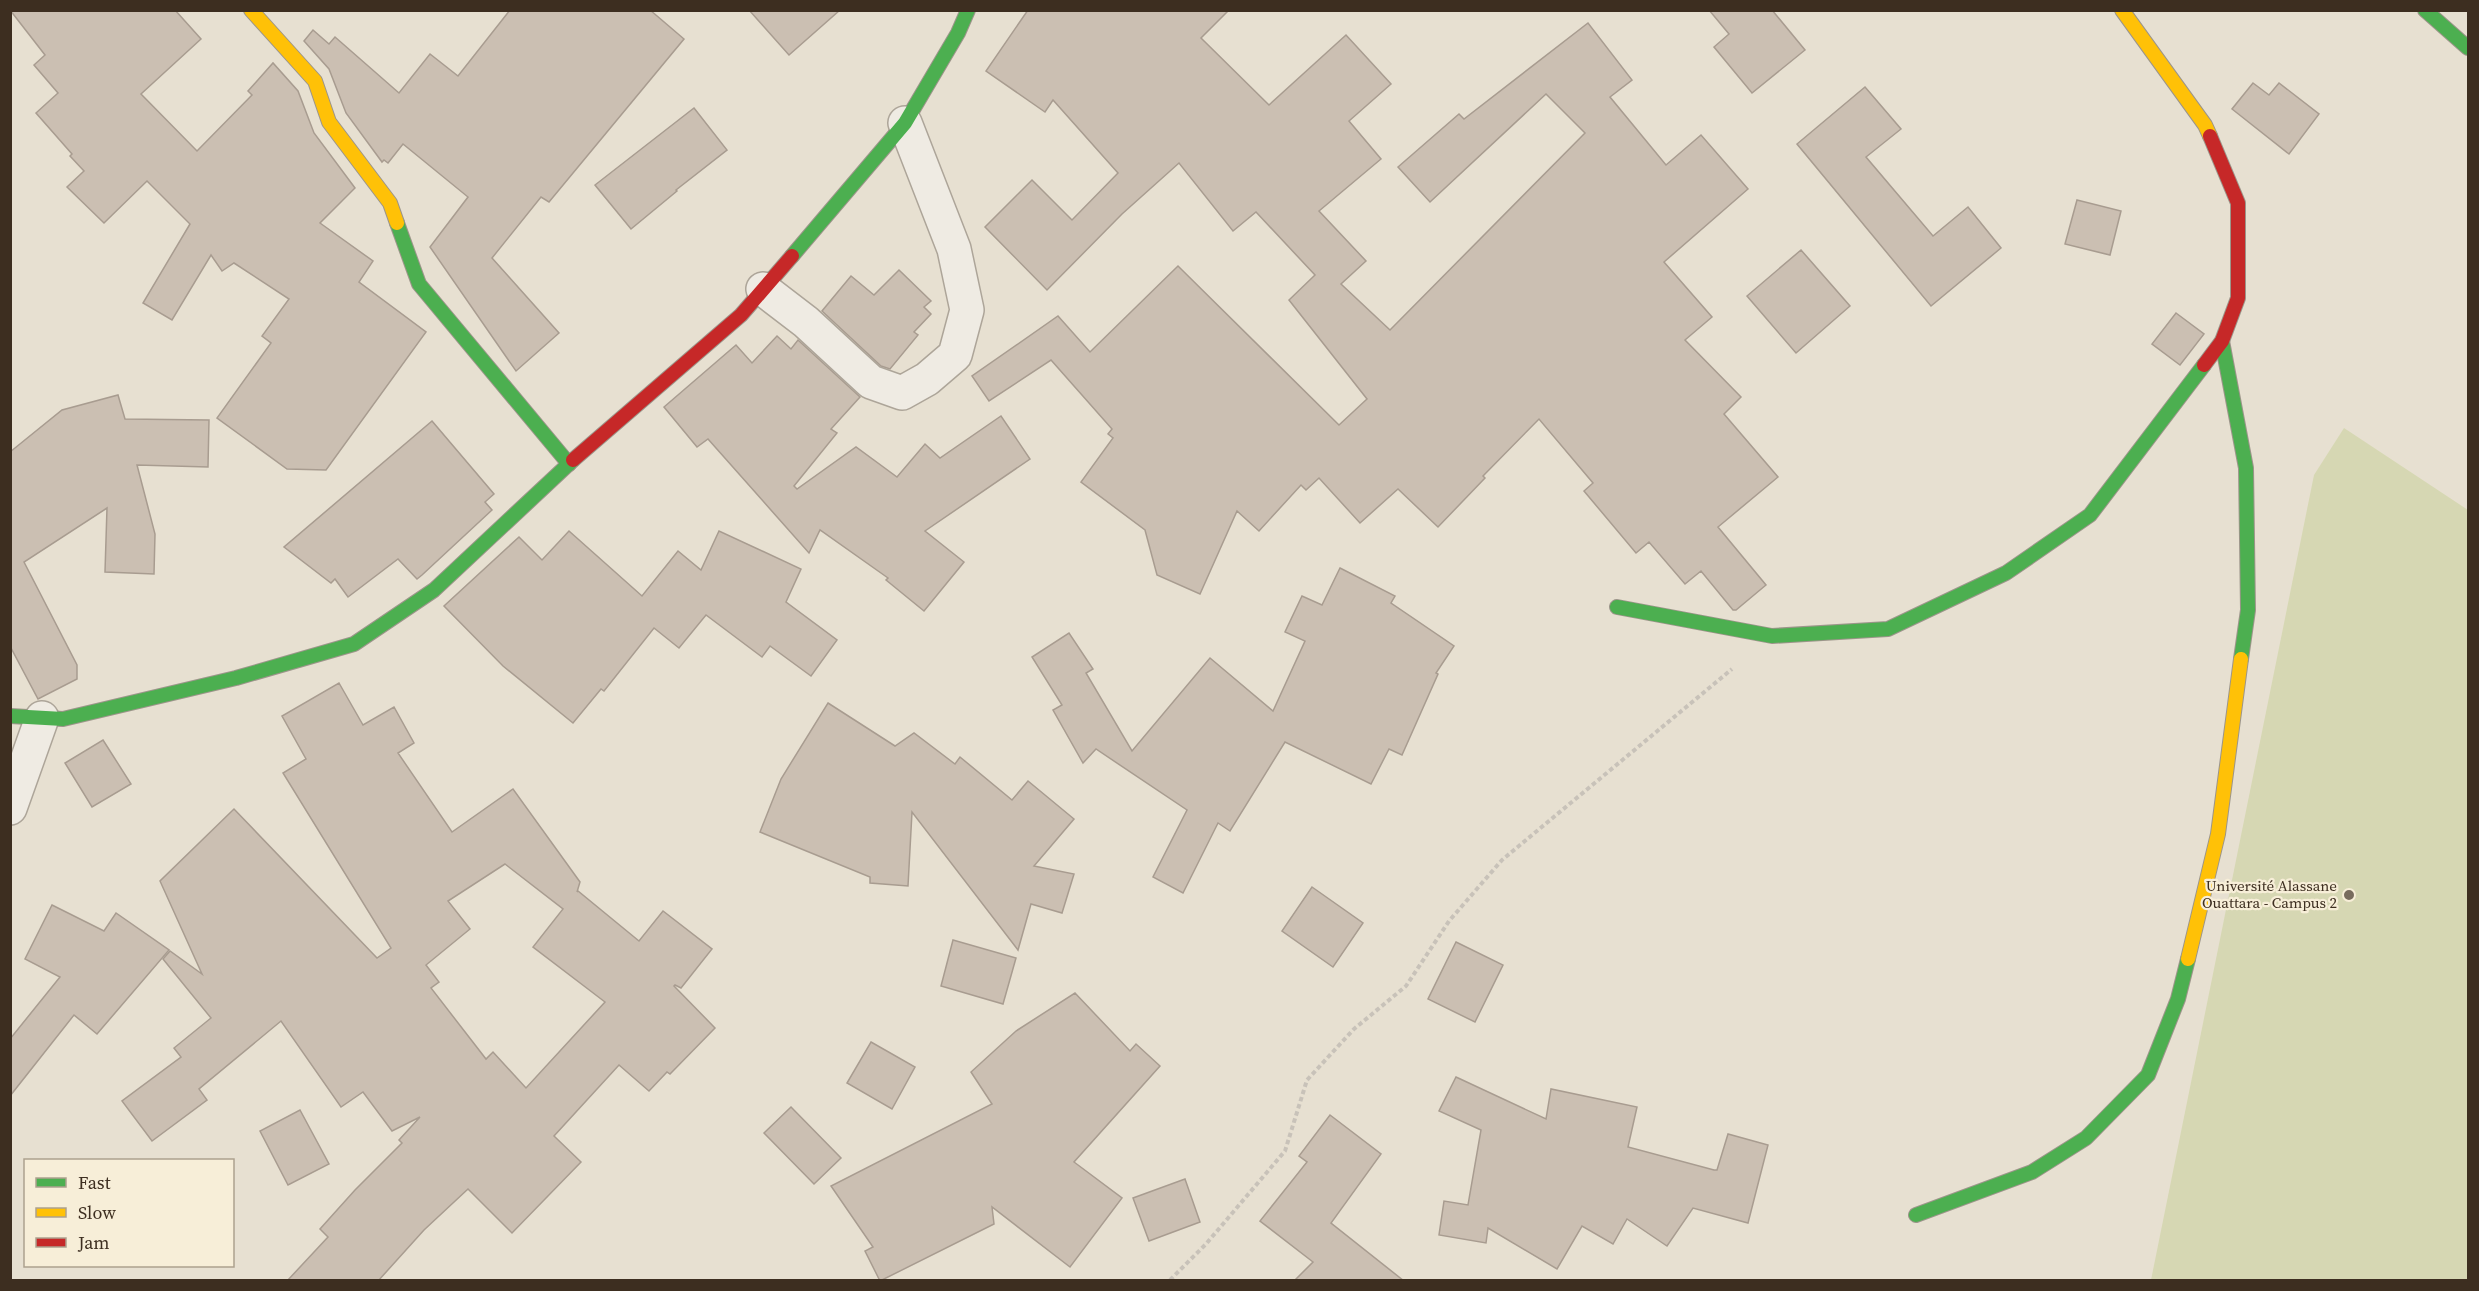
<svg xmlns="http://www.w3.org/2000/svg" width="2479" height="1291" viewBox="0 0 2479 1291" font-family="'Source Serif 4',serif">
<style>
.green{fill:#d6d7b3}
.building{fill:#cbbfb2;stroke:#a89c90;stroke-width:1.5;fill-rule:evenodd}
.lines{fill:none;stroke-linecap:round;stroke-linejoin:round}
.street-casing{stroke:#ada599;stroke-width:36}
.fast-casing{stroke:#9c958a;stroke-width:16}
.slow-casing{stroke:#9c958a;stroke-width:16}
.jam-casing{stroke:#9c958a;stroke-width:16}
.path{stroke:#c8c2b9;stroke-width:4;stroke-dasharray:4.5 3;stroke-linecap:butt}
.street{stroke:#efebe3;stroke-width:33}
.fast{stroke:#4caf50;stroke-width:14}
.slow{stroke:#ffc107;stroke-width:14}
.jam{stroke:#c62828;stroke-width:14}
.poi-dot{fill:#786c5e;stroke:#f7eed8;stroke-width:2}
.labels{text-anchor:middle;stroke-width:4.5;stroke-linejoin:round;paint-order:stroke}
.poi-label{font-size:15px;fill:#3d2e20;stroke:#f7eed8;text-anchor:end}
</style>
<rect width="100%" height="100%" fill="#e7e0d1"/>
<path class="green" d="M2344,428l124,82v770h-317l163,-805z"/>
<g class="building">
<path d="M10,10h165l26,29 -60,55 56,57 55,-56 -4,-4 25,-28 25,28 16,42 41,55 -35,35 53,38 -14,21 67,50 -100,138 -39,-1 -70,-51 54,-75 -9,-7 27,-37 -55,-36 -12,8 -11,-16 -39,65 -29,-17 47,-79 -43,-43 -43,42 -37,-36 17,-16 -14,-15 2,-2 -36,-41 22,-20 -24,-28 11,-10z"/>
<path d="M510,10h140l34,29 -135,163 -8,-5 -49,61 67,75 -43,38 -86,-124 38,-50 -65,-53 -15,19 -4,-3 -2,2 -36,-49 -17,-44 -25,-28 9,-11 16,14 6,-7 64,56 31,-39 28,22z"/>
<path d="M749,10h91l-51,45z"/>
<path d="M1028,10h201l-28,28 68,67 77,-70 45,49 -42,37 32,38 -62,52 47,50 -25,23 49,46 195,-197 -39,-39 -116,108 -32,-35 61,-53 5,5 124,-96 44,57 -22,17 56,68 35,-30 47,54 -84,73 48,55 -27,23 56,57 -17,17 54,63 -60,50 48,58 -30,25h-3l-32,-39 -16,13 -36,-42 -13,11 -52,-62 9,-8 -54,-64 -56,57 2,2 -47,49 -40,-38 -38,34 -41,-45 -13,12 -5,-5 -42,46 -22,-20 -37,83 -43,-19 -12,-45 -64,-48 32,-44 -5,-4 4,-5 -61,-69 -62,41 -17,-25 86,-60 32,36 88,-86 161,159 28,-26 -78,-99 26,-25 -59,-63 -23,19 -54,-68 -57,51 -75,76 -62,-63 47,-47 40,40 46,-47 -65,-73 -8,12 -59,-41z"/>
<path d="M1709,10h63l33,40 -53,43 -38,-46 15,-13z"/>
<path d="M2253,83l16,12 10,-12 40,31 -30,40 -57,-45z"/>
<path d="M1865,87l36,42 -35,28 67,79 35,-29 33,41 -70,58 -134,-162z"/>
<path d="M694,108l33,42 -51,40 1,1 -46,38 -36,-44z"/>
<path d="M2077,200l44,11 -11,44 -45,-11z"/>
<path d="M1801,250l49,56 -54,47 -49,-57z"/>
<path d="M899,270l32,31 -7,6 7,7 -17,18 4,3 -28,34 -9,-3 -59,-55 29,-35 23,19z"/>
<path d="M2176,313l28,21 -24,31 -28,-21z"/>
<path d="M777,336l14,13 7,-9 62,57 -29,32 6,4 -43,53 3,3 59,-42 41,30 28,-33 15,14 61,-42 29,43 -105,72 39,31 -40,49 -38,-31 2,-2 -68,-48 -11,23 -101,-114 -11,8 -33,-40 72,-62 16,18z"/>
<path d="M118,395l7,24 84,1 -1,47 -71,-2 18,69 -1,40 -49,-2 2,-64 -83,54 53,103v14l-39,20 -28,-53v-194l52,-42z"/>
<path d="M432,421l62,73 -9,8 7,8 -70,65 -5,4 -19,-20 -50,38 -13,-18 -4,4 -47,-36z"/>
<path d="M569,531l73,65 36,-45 23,19 18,-39 82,38 -15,33 51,38 -26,36 -41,-30 -8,11 -56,-42 -27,33 -25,-20 -50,63 -3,-2 -28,34 -70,-57 -59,-60 75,-69 23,23z"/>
<path d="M1340,568l55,28 -4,7 63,43 -18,27 2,1 -36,81 -13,-6 -18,35 -86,-42 -55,89 -12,-8 -35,70 -30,-16 34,-67 -91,-61 -13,14 -30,-53 9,-5 -30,-48 37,-24 24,36 -7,4 46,78 78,-93 63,53 32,-70 -20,-9 17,-36 20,9z"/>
<path d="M339,683l24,42 31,-18 20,36 -16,10 54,79 61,-43 67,93 -3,10 1,-1 61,50 24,-30 49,38 -31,39 -6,-3 -1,1 41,42 -45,46 -3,-2 -18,19 -30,-26 -65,71 27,26 -69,71 -44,-44 -44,41 -46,51h-91l41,-44 -8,-8 35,-39 47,-47 -3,-3 21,-23 -28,14 -29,-39 -22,15 -60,-86 -82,68 8,11 -55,41 -30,-40 59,-44 -7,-9 37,-30 -48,-59 7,-8 32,23 -42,-93 74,-72 143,149 14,-10 -108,-175 23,-14 -24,-43zM505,864l58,45 -30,38 72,55 -79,86 -33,-36 -7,7 -55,-71 8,-6 -13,-17 44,-36 -22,-28z"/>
<path d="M828,703l67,43 19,-13 41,31 5,-7 52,43 16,-19 46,38 -40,47 40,8 -12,39 -31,-9 -13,46 -106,-138 -4,74 -38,-3v-6l-110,-45 21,-53z"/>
<path d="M103,740l28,44 -39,23 -27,-44z"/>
<path d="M1312,887l51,36 -30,44 -51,-36z"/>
<path d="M52,905l52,26 12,-18 53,37 -72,84 -23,-19 -64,81v-57l50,-62 -35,-18z"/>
<path d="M953,940l63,18 -13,46 -62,-18z"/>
<path d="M1456,942l47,23 -28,57 -47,-23z"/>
<path d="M1075,993l55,58 6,-7 24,22 -86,96 48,36 -52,69 -78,-60 2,17 -114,57 -15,-30 8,-4 -42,-61 161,-82 -21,-32 45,-41z"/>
<path d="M871,1042l44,25 -23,42 -45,-26z"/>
<path d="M1456,1077l90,42 5,-30 86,18 -9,40 86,23h3l11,-36 40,11 -20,78 -55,-15 -26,38 -40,-27 -14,25 -31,-18 -25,43 -69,-41 -2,15 -47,-8 5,-34 24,4 13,-75 -42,-19z"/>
<path d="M791,1107l50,51 -27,26 -50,-51z"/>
<path d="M300,1110l29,54 -41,21 -28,-54z"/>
<path d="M1330,1115l51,39 -50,69 73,58h-110l19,-19 -53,-41 47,-59 -8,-6z"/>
<path d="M1185,1179l15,43 -51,19 -16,-43z"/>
</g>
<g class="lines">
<g class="street-casing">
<g id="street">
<path d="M763,289l43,33 65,60 31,11 25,-14 28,-24 12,-45 -13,-61 -49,-126"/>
<path d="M10,808l32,-90"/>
</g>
</g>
<g class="fast-casing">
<g id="fast">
<path d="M2425,10l43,38"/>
<path d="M397,223l22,61 150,180"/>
<path d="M792,256l113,-133 53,-90 10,-23"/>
<path d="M2222,341l24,127 2,142 -7,49"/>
<path d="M1617,607l155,29 116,-7 118,-56 84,-58 114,-150"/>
<path d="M10,716l53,3 173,-41 118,-34 80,-54 139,-130"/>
<path d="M1916,1215l116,-43 54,-34 62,-63 30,-76 10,-40"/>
</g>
</g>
<g class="slow-casing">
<g id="slow">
<path d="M251,10l64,71 14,41 61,81 7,20"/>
<path d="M2122,10l83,115 5,11"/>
<path d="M2188,959l30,-125 23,-175"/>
</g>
</g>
<g class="jam-casing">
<g id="jam">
<path d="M2204,365l18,-24 16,-43v-95l-28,-67"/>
<path d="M573,460l168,-145 51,-59"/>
</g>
</g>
<path class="path" d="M1170,1280l36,-36 79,-93 22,-71 47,-51 52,-43 43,-65 53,-61 230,-191"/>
<use href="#street" class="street"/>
<use href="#fast" class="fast"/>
<use href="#slow" class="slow"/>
<use href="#jam" class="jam"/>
</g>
<circle class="poi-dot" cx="2349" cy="895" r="6"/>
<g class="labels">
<g class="poi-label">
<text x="2337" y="891">Université Alassane<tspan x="2337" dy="17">Ouattara - Campus 2</tspan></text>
</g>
</g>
<rect width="2479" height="1291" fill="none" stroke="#3d2e20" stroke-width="24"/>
<rect x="24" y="1159" width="210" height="108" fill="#f7eed8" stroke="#ada18e" stroke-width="1.5"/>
<rect x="36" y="1178" width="30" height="9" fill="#4caf50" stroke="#ada18e" stroke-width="1.5"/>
<text x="78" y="1189" font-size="18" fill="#3d2e20">Fast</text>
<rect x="36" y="1208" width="30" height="9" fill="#ffc107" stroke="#ada18e" stroke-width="1.5"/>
<text x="78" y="1219" font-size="18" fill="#3d2e20">Slow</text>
<rect x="36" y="1238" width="30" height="9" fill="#c62828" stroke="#ada18e" stroke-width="1.5"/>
<text x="78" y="1249" font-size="18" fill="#3d2e20">Jam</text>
</svg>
